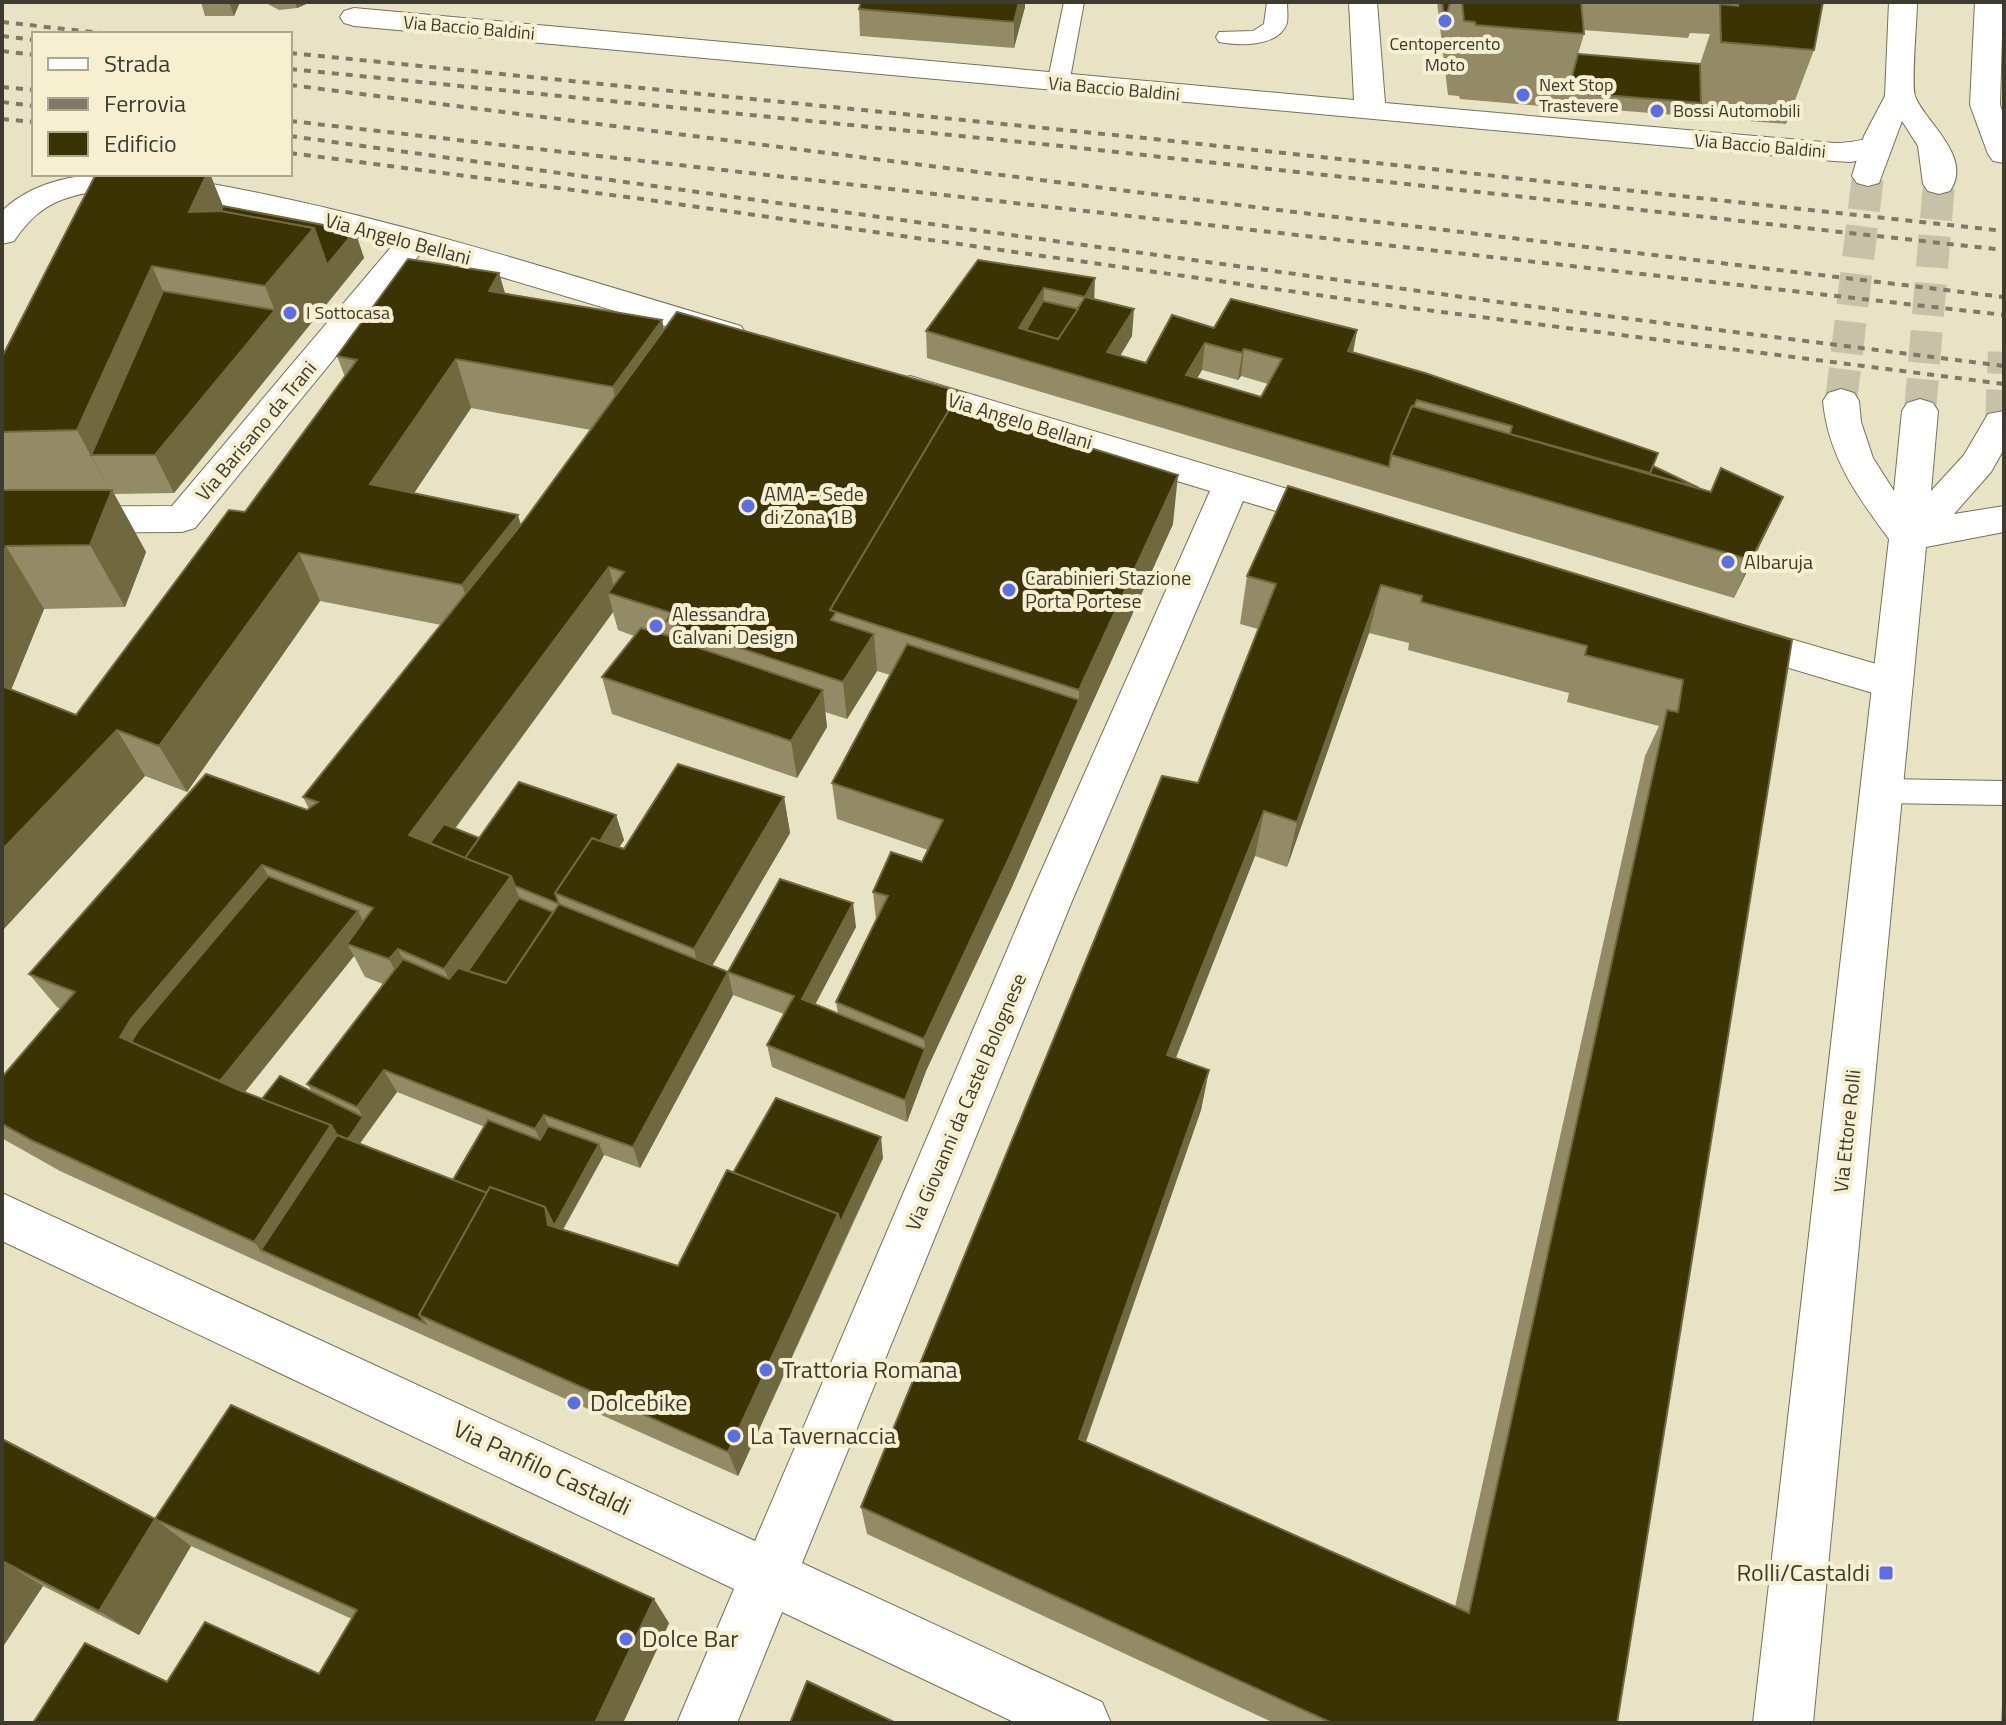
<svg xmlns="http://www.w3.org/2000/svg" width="2006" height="1725" viewBox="0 0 2006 1725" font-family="'Titillium Web',sans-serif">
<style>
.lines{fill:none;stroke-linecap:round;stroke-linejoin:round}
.secondary-tunnel{stroke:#c7c1a7;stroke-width:32;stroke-dasharray:32 16;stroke-linecap:butt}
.service-casing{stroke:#777156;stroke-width:2}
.minor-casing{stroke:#777156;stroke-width:2}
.secondary-casing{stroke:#777156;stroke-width:2}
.service{fill:#fff;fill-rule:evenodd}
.minor{fill:#fff;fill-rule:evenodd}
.secondary{fill:#fff;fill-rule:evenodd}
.rail{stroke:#7f7a68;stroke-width:4;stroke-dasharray:7 7;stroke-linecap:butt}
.wall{fill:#928b65;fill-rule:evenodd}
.shaded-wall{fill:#70683f}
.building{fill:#3c3305;stroke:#70683f;stroke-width:2;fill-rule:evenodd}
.poi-dot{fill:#5c6ee5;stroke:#f6f0d1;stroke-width:3}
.labels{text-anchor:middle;stroke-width:8;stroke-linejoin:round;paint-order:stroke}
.far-street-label{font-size:18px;fill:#3d3a2e;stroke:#f6f0d1}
.far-poi-label{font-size:18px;fill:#3d3a2e;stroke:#f6f0d1;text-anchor:start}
.street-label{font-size:20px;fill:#3d3a2e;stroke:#f6f0d1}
.poi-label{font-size:20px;fill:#3d3a2e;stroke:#f6f0d1;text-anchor:start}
.near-poi-label{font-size:24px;fill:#3d3a2e;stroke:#f6f0d1;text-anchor:start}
.near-street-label{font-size:24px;fill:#3d3a2e;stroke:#f6f0d1}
</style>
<rect width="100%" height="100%" fill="#e9e3c5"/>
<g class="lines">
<g class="secondary-tunnel">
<path d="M1841,401l27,-225"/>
<path d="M1920,411l19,-227"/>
<path d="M2001,422l3,-70"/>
</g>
<g class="service-casing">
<g id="service">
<path d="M1064,2h20l-15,82 -11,7 -11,-7z"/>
<path d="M1267,2h20c0,6 1,15 0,21 -8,24 -48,23 -68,19l-3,-5 3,-5 34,-1 11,-7z"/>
<path d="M1883,779l121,2v24l-121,-2 -11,-3 -5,-9 5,-9z"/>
</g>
</g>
<g class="minor-casing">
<g id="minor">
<path d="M1349,2h28l8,101 449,40c18,1 35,-7 52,-3l5,7 -5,7 -35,8 -17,-1 -1480,-135 -10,-3 -4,-6 4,-6 10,-3 1000,92z"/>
<path d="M151,174c201,29 396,95 590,152l5,8 -5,8 -12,3 -308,-92 -226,275 -13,4 -180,1v-26l170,-1 220,-260c-51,-14 -102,-25 -154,-36 -55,-11 -119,-31 -174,-11 -23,8 -37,23 -50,42l-12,3v-33c39,-38 98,-39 149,-37z"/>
<path d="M910,376l441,132 6,9 -6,9 -13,4 -95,-29 -171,400 -270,662 300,139 9,21h-95l-234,-111 -45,111h-60l57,-134 -732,-348v-48l753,348 273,-640 182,-410 -313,-95 -5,-8 5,-8z"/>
<path d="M1733,622l174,51 6,11 -6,11 -14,4 -174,-52 -6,-10 6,-10z"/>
</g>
</g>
<g class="secondary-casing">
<g id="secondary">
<path d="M1889,2h28c0,17 -6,82 -2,94 9,25 59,61 35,95l-11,3 -11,-3 -5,-7 -5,-38 -16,-25 -23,62 -11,3 -11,-3 -5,-7 12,-40 21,-40z"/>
<path d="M1975,2h28l-3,103 4,10v48l-11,-2 -5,-7 -18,-49z"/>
<path d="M1841,389l13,4 5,8 2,21 12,36 21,33 8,-80 5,-8 13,-4 13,4 5,8 -7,80 33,-36 24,-41 16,-3v38l-13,23 -37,42 50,-8v26l-78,15 -113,1176h-60l136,-1184c-32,-43 -61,-83 -66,-138l5,-8z"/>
</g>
</g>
<use href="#service" class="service"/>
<use href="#minor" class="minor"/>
<use href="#secondary" class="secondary"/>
<g class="rail">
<path d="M2,22l108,12"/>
<path d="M2,36l32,4"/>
<path d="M2,51l32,4"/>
<path d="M290,53l864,86 850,92"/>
<path d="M290,69l781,78 933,103"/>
<path d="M290,85l988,125 726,87"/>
<path d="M2,87l32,3"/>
<path d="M2,102l32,4"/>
<path d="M2,119l32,3"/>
<path d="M290,121l1714,194"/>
<path d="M290,136l1238,170 476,60"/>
<path d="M290,153l352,46 753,107 609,78"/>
</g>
</g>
<g class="wall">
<path d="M201,2h39l-6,14h-29z"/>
<path d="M264,2h47l-14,6 -18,2z"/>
<path d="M861,2h164v5l-11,41 -154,-12 -1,-27z"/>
<path d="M1437,2h386l-9,48 -28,74 -222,-18 -1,2 -103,-9 -1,-3 -11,-1zM1583,30l105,8 2,-5 20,1 -10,30 -122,-10 6,-20z"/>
<path d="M96,174h114l13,32 132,25 9,27 -190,235 -60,1 32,58 -21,55 -81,2 -33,81 65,25 169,-203 100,-135 -8,-21 162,-83 6,20 157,27 2,10 301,63v16l208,115 -96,213 -66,152 -85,182 -19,51 -135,-55 -5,-22 17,-31 -51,-19 -5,-23 128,-45 -41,77 23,10 -2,-12 40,-82 -3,-28 49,-30 6,-12 -91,-31 -5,-36 58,-108 -13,-4 -30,48 -22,-7 2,15 -30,51 -185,-64 -10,-37 32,-41 -16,-6 -5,-18 -158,217 24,9 137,-23 8,25 -5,7 5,2 160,-52 6,36 -78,133 16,6 5,23 -93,173 -36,-13 -41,75 115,36 55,-93 150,-15 -145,318 -461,-206 -217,-99 -55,-31 -3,-3v-60l59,-68 -4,-2 -28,-33 280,-165 -6,-12 138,-172 -121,-24 -133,191 -42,-16 -143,155v-574zM471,408l120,22 -70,95 -107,-32zM354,956l11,21 18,7 -76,100 5,8 -50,7 -17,-7zM397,1092l88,35 -32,53 -94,-37z"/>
<path d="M978,260l116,39 38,37 -12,20 26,7 68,-35 143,2 -4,23 298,118 60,21 72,5 -49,101 -807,-240 -1,-27zM1202,370l36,10 3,-4 27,8 -7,13 -64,-19z"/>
<path d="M1288,486l504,154 -175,1083h-343l-407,-189 -6,-27 337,-724 60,-154 -18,-5 7,-48zM1369,633l40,10 -1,7 161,43 -2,9 92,24 -14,30 -190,851 -369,-165 115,-332 8,-40 -33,-12 79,-202 32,11z"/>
<path d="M2,1439l153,80 514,104 -46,100h-590l134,-41 152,-8 33,-55 -161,-73 -52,89 -96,-49 -41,62z"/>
<path d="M2004,1667v56h-3z"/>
</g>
<g class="shaded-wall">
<path d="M229,2h11l-6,14z"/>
<path d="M295,2h16l-14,6z"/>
<path d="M1019,2h6v5l-11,41v-26z"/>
<path d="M207,174h3l24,60 -45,-22z"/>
<path d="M314,228l41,3 9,27 -74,91 -25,-63z"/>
<path d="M152,266l28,64 -89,125 20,38 -34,-63z"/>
<path d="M499,273l14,49 -24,-31z"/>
<path d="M1095,278l-1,27 -9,-8z"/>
<path d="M1044,288l-1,27 -17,29 -7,-16z"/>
<path d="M1134,309l-2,27 -26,43 1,-27z"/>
<path d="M275,310l15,39 -116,144 -19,-38z"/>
<path d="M662,320l9,49 -48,67 -10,-49z"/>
<path d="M1357,330l-5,27 -4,-6z"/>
<path d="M1205,343l-3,27 -19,32 3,-27z"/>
<path d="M1244,349l-3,27 -3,4 4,-27z"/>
<path d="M456,359l15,49 -83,124 -18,-48z"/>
<path d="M965,393l1,39 -130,180z"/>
<path d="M1178,475l-5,49 -96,213 -66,152 -85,182 -19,51 -2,-22 20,-51 -1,-10 155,-339v-10z"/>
<path d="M112,490l34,62 -21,55 -35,-62z"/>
<path d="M1783,497l-18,38 -31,63 17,-38z"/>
<path d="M518,515l14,48 -54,69 -16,-47z"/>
<path d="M6,546l38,63 -42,103v-156z"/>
<path d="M299,553l21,48 -133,191 -28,-46z"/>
<path d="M609,567l7,28 -8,-2 5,19 -183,250 -21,-27z"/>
<path d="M1381,585l-12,48 -82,234 10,-45z"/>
<path d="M698,634l7,37 -15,-26z"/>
<path d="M874,634l3,37 -30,48 -4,-37z"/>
<path d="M823,690l4,37 -30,51 -6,-37z"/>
<path d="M117,730l28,46 -143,155v-81z"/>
<path d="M784,797l6,36 -88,150 -8,-34z"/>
<path d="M1264,811l-9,45 -94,239 6,-40z"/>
<path d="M616,815l8,25 -42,64 -19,-7z"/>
<path d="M262,865l20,35 -136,170 -26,-33 11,-18z"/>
<path d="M511,876l13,34 -64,92 -16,-33z"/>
<path d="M853,903l3,24 -50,95 -4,-23z"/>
<path d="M358,911l12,24 -23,9 7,12 -122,152 -16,-22z"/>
<path d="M398,949l17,34 -8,10 -18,-34z"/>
<path d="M728,972l5,23 -93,173 -7,-21z"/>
<path d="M384,1070l13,22 -46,64 -7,-11 19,-28 -6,-10z"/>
<path d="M1209,1070l-8,40 -125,359 3,-30z"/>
<path d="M544,1115l9,22 -8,14 -10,-22z"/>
<path d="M331,1125l20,31 -90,94 16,20 -23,-28z"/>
<path d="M881,1137l2,21 -40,85 -3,-20z"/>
<path d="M599,1144l5,11 -45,81 -11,-11 -3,-18z"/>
<path d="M838,1214l5,29 -105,233 -10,-24z"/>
<path d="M155,1519l36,27 -52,89 -40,-24z"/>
<path d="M2,1561l41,25 -41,62z"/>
<path d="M654,1599l15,24 -46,100h-28z"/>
</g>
<g class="building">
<path d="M861,2h158l-5,20 -155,-13z"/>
<path d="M1442,2h8l-5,21z"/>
<path d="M1462,2h119l3,32 -108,-9 -1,-3 -11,-1z"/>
<path d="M1739,2h84l-9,48 -93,-8 -1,-38 18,2z"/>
<path d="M1578,54l122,10 1,39 -133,-11z"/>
<path d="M96,174h111l-18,38 33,-1 92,17 -49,58 -113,-20 -75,164 -75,2v-75z"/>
<path d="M223,206l132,25 -28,34 -13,-37 -93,-17z"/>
<path d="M408,259l91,14 -10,18 173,29 -49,67 -157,-28 -86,125 148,31 -56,70 -163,-32 -140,193 -42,-16 -115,120v-164l74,29 153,-205 16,2 112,-152 -20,-4z"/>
<path d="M978,260l117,18 -10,19 49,12 -27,43 39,11 26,-48 42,13 17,-29 126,31 -9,21 77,22 233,80 -8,20 -140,-39 2,-8 -95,-26 -3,6h-2l-21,49 -2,12 -463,-136zM1044,288l41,9 -27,42 -39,-11zM1205,343l37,10 2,-4 38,10 -21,38 -75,-22z"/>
<path d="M163,291l112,19 -120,145h-64z"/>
<path d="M1043,301l35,8 -20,30 -32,-9z"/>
<path d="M677,312l288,81 -8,13 -5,-1 -122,205 6,2 -5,8 43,14 -31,48 -145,-48 -8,11 133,45 -32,51 -189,-64 39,-49 28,8 9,-11 -12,-4 6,-8 -64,-20 16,-21 -15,-5 -200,268 102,41 -67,93 -46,-20 -9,10 -42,-15 26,-36 -111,-43 -131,154 -11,18 119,53 92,35 -77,117 -223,-102 -29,-16v-47l73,-85 -46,-18 177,-200 101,36 11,-8 -15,-5 221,-276z"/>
<path d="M952,405l226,70 -99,215 -249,-80z"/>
<path d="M1412,406l299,86 10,-24 62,29 -32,63 -360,-105z"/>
<path d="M1653,466l46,22 -49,-14z"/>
<path d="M1288,486l504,154 -175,1083h-285l-471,-216 301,-731 36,7 78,-199 -29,-8zM1381,585l41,11 -1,6 166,44 -2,9 98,25 -5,32 -11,-2 -198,903 -390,-174 130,-369 -42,-15 97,-244 33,11z"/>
<path d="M2,490h110l-22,55 -84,1 -4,10z"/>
<path d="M907,644l172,56 -68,154 -87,185 -88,-37 52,-106 -15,-4 18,-40 31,10 21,-42 -111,-37z"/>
<path d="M678,764l106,33 -90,152 -139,-56 37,-55 32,11z"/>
<path d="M519,782l97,33 -16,26 -8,-3 -37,55 4,11 -44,-18 -4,-10 -46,-18z"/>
<path d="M444,824l35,14 -14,20 -35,-15z"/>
<path d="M268,876l90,35 -138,170 -89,-39 8,-13z"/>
<path d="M780,879l73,24 -51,96 123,50 -20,51 -138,-55 27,-49 -66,-24z"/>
<path d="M519,898l34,14 -47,71 -38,-12z"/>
<path d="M559,904l169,68 -95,175 -89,-32 -9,14 -151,-59 -27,37 -50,-23 96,-125 46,20 9,-11 48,15z"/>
<path d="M280,1076l83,41 -15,22 -11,-4 -6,-10 -69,-26z"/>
<path d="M776,1098l105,39 -41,86 -2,-9 -105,-41z"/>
<path d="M488,1120l52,20 8,-14 51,18 -45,82 -9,-19 -55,-20 -3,6 -34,-13z"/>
<path d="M337,1135l150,58 -68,122 6,8 -164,-73z"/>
<path d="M727,1170l111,44 -110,238 -309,-137 71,-128 55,20 3,18 130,41z"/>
<path d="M231,1405l423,194 -59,124h-562l52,-80 82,39 38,-60 114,52 38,-64 -202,-91z"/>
<path d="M2,1439l153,80 -56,92 -97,-50z"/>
<path d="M807,1681l89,42h-106z"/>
</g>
<g class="poi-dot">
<circle cx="1445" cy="21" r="8"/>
<circle cx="1523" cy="95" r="8"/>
<circle cx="1657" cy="111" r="8"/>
<circle cx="290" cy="313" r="8"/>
<circle cx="748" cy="506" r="8"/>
<circle cx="1728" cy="562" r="8"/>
<circle cx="1009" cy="590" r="8"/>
<circle cx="656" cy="626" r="8"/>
<circle cx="766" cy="1370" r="8"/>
<circle cx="574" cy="1403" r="8"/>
<circle cx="734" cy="1436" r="8"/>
<rect x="1878" y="1565" width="16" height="16" rx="4"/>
<circle cx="626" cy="1639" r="8"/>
</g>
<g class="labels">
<g class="far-street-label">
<text transform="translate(469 28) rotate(5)" y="6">Via Baccio Baldini</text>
<text transform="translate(1114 89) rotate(5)" y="6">Via Baccio Baldini</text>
<text transform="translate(1760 146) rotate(5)" y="6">Via Baccio Baldini</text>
</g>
<g class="far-poi-label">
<text x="1445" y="50" text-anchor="middle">Centopercento<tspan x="1445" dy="21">Moto</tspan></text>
<text x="1539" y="91">Next Stop<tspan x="1539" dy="21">Trastevere</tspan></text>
<text x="1673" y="117">Bossi Automobili</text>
<text x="306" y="319">I Sottocasa</text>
</g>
<g class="street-label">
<text transform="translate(398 239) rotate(15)" y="7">Via Angelo Bellani</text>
<text transform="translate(1020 421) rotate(17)" y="7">Via Angelo Bellani</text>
<text transform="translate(256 431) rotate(-50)" y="7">Via Barisano da Trani</text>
<text transform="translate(966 1102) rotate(-67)" y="7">Via Giovanni da Castel Bolognese</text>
<text transform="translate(1847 1131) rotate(-84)" y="7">Via Ettore Rolli</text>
</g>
<g class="poi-label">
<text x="764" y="501">AMA - Sede<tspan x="764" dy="23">di Zona 1B</tspan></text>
<text x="1744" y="569">Albaruja</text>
<text x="1025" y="585">Carabinieri Stazione<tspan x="1025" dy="23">Porta Portese</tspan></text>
<text x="672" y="621">Alessandra<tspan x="672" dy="23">Calvani Design</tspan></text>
</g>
<g class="near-poi-label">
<text x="782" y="1378">Trattoria Romana</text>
<text x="590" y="1411">Dolcebike</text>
<text x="750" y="1444">La Tavernaccia</text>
<text x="1870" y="1581" text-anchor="end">Rolli/Castaldi</text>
<text x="642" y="1647">Dolce Bar</text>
</g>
<g class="near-street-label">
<text transform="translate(542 1468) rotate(25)" y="8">Via Panfilo Castaldi</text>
</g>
</g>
<rect width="2006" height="1725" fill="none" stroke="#3d3a2e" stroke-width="8"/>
<rect x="32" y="32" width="260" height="144" fill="#f6f0d1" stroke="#aca790" stroke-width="2"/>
<rect x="48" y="58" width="40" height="12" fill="#ffffff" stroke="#aca790" stroke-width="2"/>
<text x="104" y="72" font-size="24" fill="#3d3a2e">Strada</text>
<rect x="48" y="98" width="40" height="12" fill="#7f7a68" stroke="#aca790" stroke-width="2"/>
<text x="104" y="112" font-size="24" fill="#3d3a2e">Ferrovia</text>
<rect x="48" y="132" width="40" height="24" fill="#3c3305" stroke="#aca790" stroke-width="2"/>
<text x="104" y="152" font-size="24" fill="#3d3a2e">Edificio</text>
</svg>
